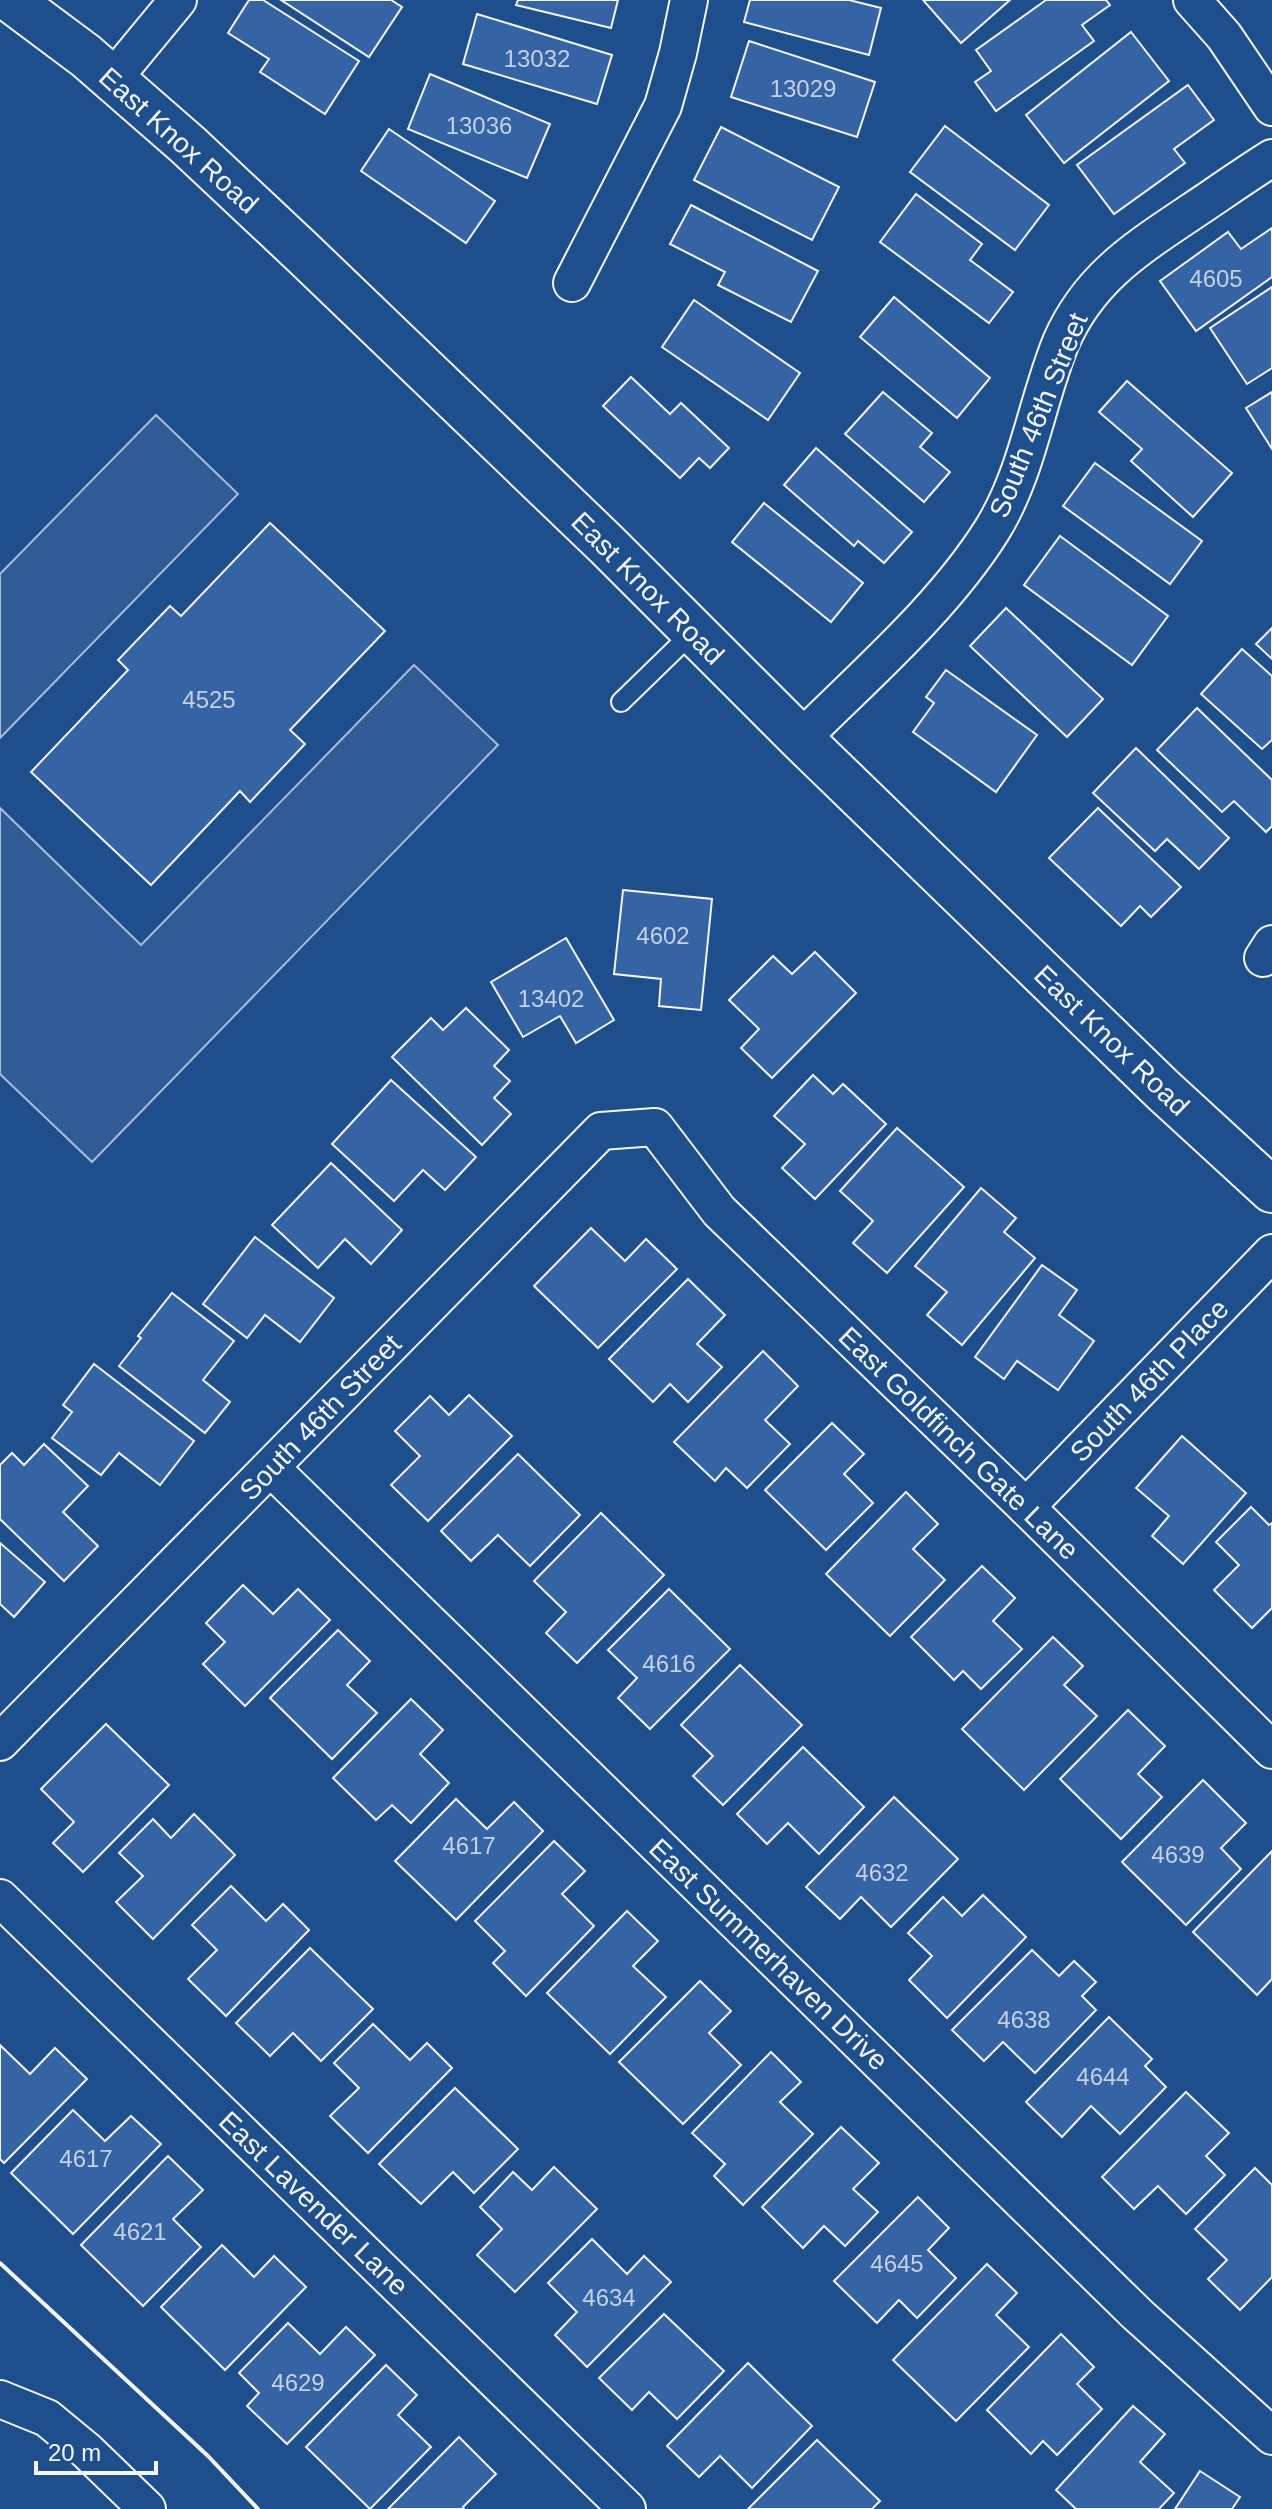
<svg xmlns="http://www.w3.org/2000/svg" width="1272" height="2509" viewBox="0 0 1272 2509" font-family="Arial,sans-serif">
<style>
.parking{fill:#305b95;stroke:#a8bbd7;stroke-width:2}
.building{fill:#3563a3;stroke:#f2f6ff;stroke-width:2}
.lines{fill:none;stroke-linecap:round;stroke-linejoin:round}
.lane-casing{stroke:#f2f6ff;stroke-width:22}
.street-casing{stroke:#f2f6ff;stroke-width:40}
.secondary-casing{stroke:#f2f6ff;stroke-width:48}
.lane{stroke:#1f4e8c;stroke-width:18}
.street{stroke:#1f4e8c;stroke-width:36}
.secondary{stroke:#1f4e8c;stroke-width:44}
.wall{stroke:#f2f6ff;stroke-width:4}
.labels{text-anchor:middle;stroke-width:6;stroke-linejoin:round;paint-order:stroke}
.number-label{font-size:24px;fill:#c3d1e8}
.street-label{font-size:28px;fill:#f2f6ff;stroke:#1f4e8c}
</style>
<rect width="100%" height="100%" fill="#1f4e8c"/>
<g class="parking">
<path d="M156,415l82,79 -238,244v-164z"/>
<path d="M414,665l84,80 -406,417 -92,-88v-266l141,137z"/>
</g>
<g class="building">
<path d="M249,0h14l96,61 -34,53 -65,-42 9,-13 -41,-26z"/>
<path d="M281,0h110l11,7 -33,50z"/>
<path d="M518,0h100l-7,28 -95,-23z"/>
<path d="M750,0h99l32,8 -12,47 -125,-33z"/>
<path d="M923,0h87l-49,43z"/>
<path d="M1046,0h60l4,5 -28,20 12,16 -98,70 -21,-29 16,-11 -15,-21z"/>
<path d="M477,14l135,41 -15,49 -134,-40z"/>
<path d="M1131,32l38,49 -105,82 -38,-48z"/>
<path d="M749,41l126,41 -18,55 -126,-40z"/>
<path d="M430,74l120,50 -23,54 -119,-49z"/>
<path d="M1188,85l26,35 -40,29 11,14 -71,51 -37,-49z"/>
<path d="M945,126l104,79 -34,45 -105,-78z"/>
<path d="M721,127l118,60 -27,53 -118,-60z"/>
<path d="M389,129l106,72 -29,42 -105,-72z"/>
<path d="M916,194l66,50 -12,16 43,32 -24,31 -109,-81z"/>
<path d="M691,205l127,66 -27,51 -73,-37 7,-13 -55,-28z"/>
<path d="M1272,228v49l-76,54 -36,-50 68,-49 13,17z"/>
<path d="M1272,287v81l-25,16 -37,-56z"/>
<path d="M894,297l96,81 -33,40 -97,-81z"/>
<path d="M694,300l106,73 -32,47 -106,-73z"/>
<path d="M631,377l39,37 11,-11 48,45 -19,20 -11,-10 -19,20 -77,-72z"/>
<path d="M1127,381l105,92 -39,44 -62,-56 11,-12 -43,-37z"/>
<path d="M883,392l49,41 -12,14 30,25 -26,30 -79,-68z"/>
<path d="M1272,392v57l-26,-41z"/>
<path d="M816,448l96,84 -28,31 -26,-22 -4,5 -70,-61z"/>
<path d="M1095,463l107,78 -32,43 -107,-78z"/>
<path d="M764,503l99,80 -32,39 -99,-80z"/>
<path d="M270,523l115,108 -95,99 15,14 -55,58 -10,-11 -89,94 -120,-113 97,-102 -10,-10 52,-54 11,10z"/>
<path d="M1060,536l108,80 -36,49 -108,-80z"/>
<path d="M1006,608l97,91 -36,38 -97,-91z"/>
<path d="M1272,628v31l-16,-15z"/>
<path d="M1242,649l30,27v64l-10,9 -61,-55z"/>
<path d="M946,670l91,65 -41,57 -83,-60 21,-29 -8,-6z"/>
<path d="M1197,708l75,72v46l-6,6 -32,-31 -12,11 -65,-62z"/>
<path d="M1136,748l93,90 -30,31 -32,-30 -12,12 -62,-58z"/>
<path d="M1098,808l83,79 -30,30 -11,-11 -19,20 -72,-68z"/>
<path d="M623,890l89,9 -11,111 -42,-4 2,-27 -47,-5z"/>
<path d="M566,938l48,82 -38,23 -16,-27 -37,21 -32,-55z"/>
<path d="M815,952l41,41 -84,85 -31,-30 18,-19 -30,-29 44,-44 19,18z"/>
<path d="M466,1008l43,42 -15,16 16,15 -16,17 17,16 -29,31 -90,-88 39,-39 12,12z"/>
<path d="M813,1075l20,19 10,-10 43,40 -71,75 -33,-31 23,-24 -31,-28z"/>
<path d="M391,1080l85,77 -31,33 -22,-20 -29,31 -62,-57z"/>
<path d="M897,1128l67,59 -77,86 -34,-30 20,-22 -33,-30z"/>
<path d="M331,1163l71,67 -31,34 -26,-25 -27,29 -46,-43z"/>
<path d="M981,1188l35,30 -12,14 31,26 -73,87 -35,-30 20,-23 -32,-26z"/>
<path d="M591,1228l34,33 21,-22 31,30 -79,79 -64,-62z"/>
<path d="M255,1237l79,61 -34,44 -35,-27 -18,23 -44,-34z"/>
<path d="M1042,1265l35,25 -18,25 35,26 -36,49 -41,-29 -13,18 -29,-22z"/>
<path d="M688,1279l37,36 -28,29 25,23 -34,35 -18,-18 -17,18 -44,-43z"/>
<path d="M172,1293l62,48 -31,39 27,22 -25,31 -86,-67 22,-28 -3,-2z"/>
<path d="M763,1351l35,35 -33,34 25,24 -43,44 -21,-20 -11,13 -41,-39z"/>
<path d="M94,1364l100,77 -34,44 -41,-32 -18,22 -49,-37 20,-26 -9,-7z"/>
<path d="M469,1395l43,41 -84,85 -37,-36 29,-29 -25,-25 35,-35 19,19z"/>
<path d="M832,1423l32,31 -20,20 29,29 -47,47 -61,-60z"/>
<path d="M1182,1436l64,57 -63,71 -31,-28 17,-20 -33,-28z"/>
<path d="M44,1444l44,42 -25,26 35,34 -34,35 -64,-62v-54l12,-12 12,12z"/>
<path d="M518,1454l62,61 -50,51 -32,-31 -27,26 -30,-30z"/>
<path d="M906,1492l32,32 -25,25 32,31 -55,56 -64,-62z"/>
<path d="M1251,1507l18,18 3,-2v85l-20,20 -38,-38 25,-25 -23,-23z"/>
<path d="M601,1513l63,62 -87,88 -31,-30 20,-21 -32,-31z"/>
<path d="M0,1543l45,39 -31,35 -14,-13z"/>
<path d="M982,1566l33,32 -22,23 29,28 -41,40 -18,-18 -9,9 -43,-43z"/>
<path d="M243,1585l30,29 25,-25 32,31 -85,86 -42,-42 22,-22 -19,-19z"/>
<path d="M669,1589l61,60 -80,80 -32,-31 19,-20 -29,-28z"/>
<path d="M338,1630l32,31 -23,24 30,28 -45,46 -62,-61z"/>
<path d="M1053,1637l30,29 -19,19 33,31 -73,74 -62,-61z"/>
<path d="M740,1665l62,60 -79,80 -30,-29 20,-20 -32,-31z"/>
<path d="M411,1699l32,31 -23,24 29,29 -38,40 -19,-18 -16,15 -43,-42z"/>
<path d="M1128,1710l37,36 -27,28 24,23 -41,42 -61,-60z"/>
<path d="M106,1724l63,61 -86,87 -30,-29 21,-21 -33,-33z"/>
<path d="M803,1747l61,60 -45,47 -31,-31 -21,21 -30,-30z"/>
<path d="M1203,1780l43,43 -25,25 20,21 -55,56 -64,-63z"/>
<path d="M894,1797l64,62 -67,68 -30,-30 -21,22 -34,-32z"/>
<path d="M456,1799l31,30 27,-27 29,29 -87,89 -61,-59z"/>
<path d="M194,1814l41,41 -82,84 -37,-37 27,-26 -24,-23 34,-34 18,19z"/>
<path d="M554,1841l31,30 -23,23 32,32 -68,70 -33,-33 12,-12 -30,-30z"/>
<path d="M1272,1851v128l-15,16 -64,-63z"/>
<path d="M231,1886l35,35 17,-17 26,26 -83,86 -38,-37 29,-29 -25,-25z"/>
<path d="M983,1895l43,42 -79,81 -38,-38 23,-24 -24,-23 35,-36 19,19z"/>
<path d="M627,1911l31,30 -25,25 33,31 -56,57 -63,-61z"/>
<path d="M310,1948l63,61 -52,52 -28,-28 -23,23 -34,-33z"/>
<path d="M1032,1950l27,26 15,-15 22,21 -14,14 14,14 -61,63 -32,-31 -19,19 -32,-31z"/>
<path d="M700,1981l31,30 -22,22 32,32 -58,59 -64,-62z"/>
<path d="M1109,2017l43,42 -7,7 21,21 -46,47 -29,-28 -29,31 -36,-35z"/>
<path d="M373,2024l37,36 17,-17 25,25 -84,85 -38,-37 29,-28 -25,-25z"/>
<path d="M0,2045l30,29 25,-26 32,31 -83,84 -4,-4z"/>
<path d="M771,2052l30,30 -21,20 33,32 -70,71 -29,-29 11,-12 -33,-31z"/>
<path d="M455,2088l63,61 -44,44 -21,-21 -32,32 -42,-40z"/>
<path d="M1186,2092l43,41 -23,23 19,19 -39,39 -28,-28 -24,23 -32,-32z"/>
<path d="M73,2110l32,31 26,-25 30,28 -88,90 -62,-61z"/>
<path d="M841,2127l38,36 -26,26 25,23 -33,34 -21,-20 -21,22 -41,-41z"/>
<path d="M168,2156l35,34 -30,29 28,28 -58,59 -62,-61z"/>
<path d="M554,2167l43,42 -82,83 -38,-37 25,-26 -22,-22 33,-35 19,18z"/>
<path d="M1255,2168l17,17v92l-32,33 -32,-31 19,-19 -32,-31z"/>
<path d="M918,2197l31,31 -21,22 28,28 -39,40 -18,-18 -22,23 -43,-42z"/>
<path d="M592,2239l35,35 17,-18 27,26 -84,85 -32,-32 22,-23 -29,-29z"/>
<path d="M222,2245l32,32 20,-21 32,31 -81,83 -64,-63z"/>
<path d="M987,2264l30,29 -21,22 33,32 -73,74 -63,-61z"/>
<path d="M664,2314l60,57 -47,48 -28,-27 -17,18 -33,-32z"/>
<path d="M288,2323l32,31 26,-27 29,28 -88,89 -40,-38 12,-13 -20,-20z"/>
<path d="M1061,2334l33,33 -17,17 25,25 -45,46 -14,-14 -12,13 -44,-44z"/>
<path d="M748,2363l64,63 -60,62 -32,-32 -21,21 -32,-31z"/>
<path d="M386,2365l31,30 -19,20 33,32 -61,62 -64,-62z"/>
<path d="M1133,2406l32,28 -25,28 34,31 -15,16h-83l-20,-19z"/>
<path d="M459,2437l37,37 -33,33 1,2h-76z"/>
<path d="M817,2440l63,61 -8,8h-124z"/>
<path d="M1200,2471l40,26 -8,12h-57z"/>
</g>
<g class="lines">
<g class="lane-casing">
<path id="lane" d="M621,702l72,-70"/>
</g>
<g class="street-casing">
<g id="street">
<path d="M1192,0l32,36 48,71"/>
<path d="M112,80l66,-80"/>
<path d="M572,283l91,-177 15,-53 11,-53"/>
<path d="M801,739c65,-65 142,-131 191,-209 36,-58 44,-127 69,-188 28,-64 75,-93 130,-130 27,-18 54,-37 81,-54"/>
<path d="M1263,958l9,-14"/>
<path d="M271,1468l866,846 135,122"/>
<path d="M1026,1507l246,-254"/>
<path d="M0,1742l601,-611 54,-4 64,84 307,296 246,243"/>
<path d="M0,1898l627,611"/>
<path d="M0,2399l47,19 40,33 60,58"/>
</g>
</g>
<g class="secondary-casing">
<path id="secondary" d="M11,0l75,56 102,89 114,107 305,293 194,194 362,351 109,100"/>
</g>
<use href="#lane" class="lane"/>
<use href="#street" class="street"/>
<use href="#secondary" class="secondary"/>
<path class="wall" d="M0,2263l208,193 50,53"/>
</g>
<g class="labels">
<g class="number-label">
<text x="537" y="67">13032</text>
<text x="803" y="97">13029</text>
<text x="479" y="134">13036</text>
<text x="1216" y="287">4605</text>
<text x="209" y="708">4525</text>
<text x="663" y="944">4602</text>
<text x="551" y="1007">13402</text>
<text x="669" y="1672">4616</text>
<text x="469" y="1854">4617</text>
<text x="1178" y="1863">4639</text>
<text x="882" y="1881">4632</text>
<text x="1024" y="2028">4638</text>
<text x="1103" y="2085">4644</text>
<text x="86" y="2167">4617</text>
<text x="140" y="2240">4621</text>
<text x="897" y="2272">4645</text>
<text x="609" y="2306">4634</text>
<text x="298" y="2391">4629</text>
</g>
<g class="street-label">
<text transform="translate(179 140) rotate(42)" y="10">East Knox Road</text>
<text transform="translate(1038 415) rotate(-68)" y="10">South 46th Street</text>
<text transform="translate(648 588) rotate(45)" y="10">East Knox Road</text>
<text transform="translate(1112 1040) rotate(44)" y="10">East Knox Road</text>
<text transform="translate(1149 1380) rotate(-46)" y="10">South 46th Place</text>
<text transform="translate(320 1417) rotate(-46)" y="10">South 46th Street</text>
<text transform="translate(959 1443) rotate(44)" y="10">East Goldfinch Gate Lane</text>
<text transform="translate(769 1954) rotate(44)" y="10">East Summerhaven Drive</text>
<text transform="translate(314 2203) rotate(44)" y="10">East Lavender Lane</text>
</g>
</g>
<path d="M36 2461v12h120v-12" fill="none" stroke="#f2f6ff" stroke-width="4"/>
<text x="48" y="2461" font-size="24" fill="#f2f6ff" stroke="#1f4e8c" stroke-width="6" paint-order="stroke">20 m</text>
</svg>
